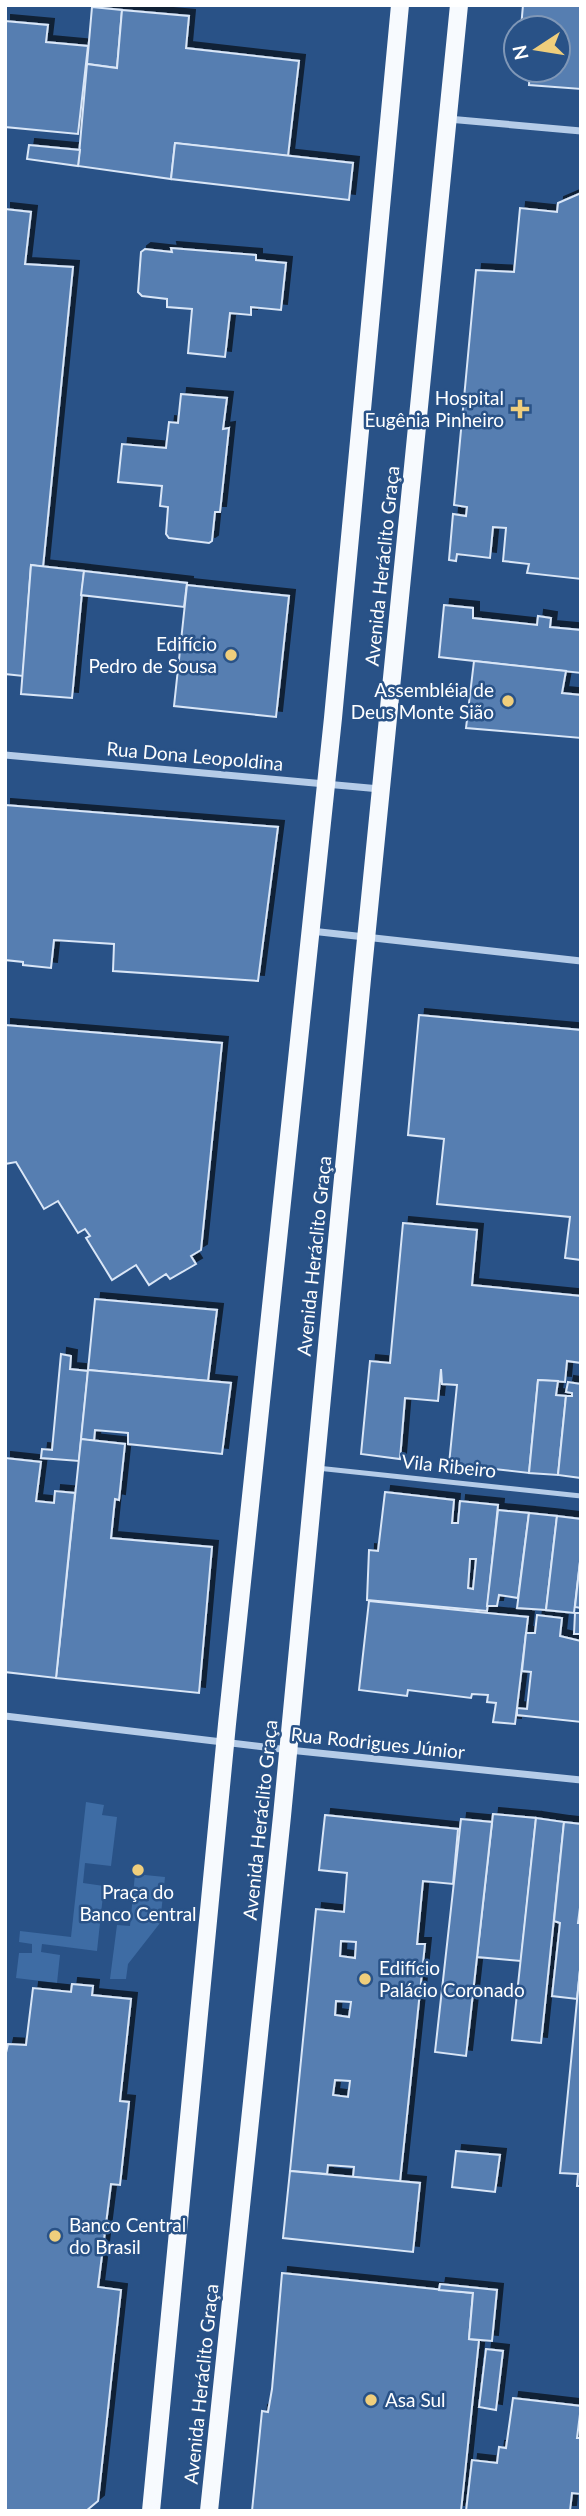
<svg xmlns="http://www.w3.org/2000/svg" width="586" height="2516" viewBox="0 0 586 2516" font-family="Lato,sans-serif">
<style>
.green{fill:#3e6ca4}
.building{fill:#567eb1;stroke:#d9e6f7;stroke-width:2;fill-rule:evenodd;filter:url(#shadow)}
.lines{fill:none;stroke-linecap:round;stroke-linejoin:round}
.service{stroke:#b5cce8;stroke-width:5}
.minor{stroke:#b5cce8;stroke-width:7}
.primary{stroke:#f7fafe;stroke-width:18}
.poi-dot{fill:#efce7c;stroke:#295287;stroke-width:2.5}
.labels{text-anchor:middle;stroke-width:5;stroke-linejoin:round;paint-order:stroke}
.poi-label{font-size:19px;fill:#fff;stroke:#295287;text-anchor:end}
.street-label{font-size:19px;fill:#fff;stroke:#295287}
</style>
<defs>
<filter id="shadow"><feDropShadow dx="6" dy="-6" stdDeviation="0" flood-color="#0009"/></filter>
</defs>
<rect width="100%" height="100%" fill="#295287"/>
<g class="green">
<path d="M86,1802l18,3 -2,10 15,2 -6,49 -26,-3 -2,20 21,3 -7,65 -55,-7 -1,8 19,3 -3,28 -41,-5 3,-25h13v-9l-13,-2 1,-11 51,6z"/>
<path d="M135,1874l30,3 -5,46 -32,41 -2,15h-16l7,-54 13,1z"/>
</g>
<g class="building">
<path d="M523,5h58v84l-52,-4 1,-15h28v-42h-37z"/>
<path d="M92,7l30,3 -5,58 -30,-4z"/>
<path d="M122,10l67,6 -3,32 113,13 -11,95 -113,-13 -4,36 -93,-13 9,-102 30,4z"/>
<path d="M5,21l43,4 -2,17 42,4 -10,88 -73,-7z"/>
<path d="M175,143l178,20 -4,37 -178,-21z"/>
<path d="M29,145l51,5 -2,16 -51,-7z"/>
<path d="M581,193v386l-54,-6 2,-9 -26,-3 3,-33 -13,-1 -3,31 -33,-4 -1,7 -7,-1 4,-46 13,2 1,-9 -13,-2 22,-235 38,2 6,-64 37,4 1,-9z"/>
<path d="M5,209l26,3 -6,52 48,3 -30,300 -12,-2 -8,111 -18,-2z"/>
<path d="M171,248l85,7v5l30,3 -5,47 -30,-3v8l-21,-2 -5,44 -37,-4 4,-44 -25,-2v-8l-25,-3 -4,-4 3,-40 4,-3 27,3z"/>
<path d="M181,394l46,4 -4,31 6,-1 -9,84h-5l-3,29 -3,2 -40,-5 -3,-4 2,-27 -8,-1 2,-20 -44,-4 4,-38 44,4 3,-26 9,1z"/>
<path d="M31,565l53,6 -12,127 -51,-4z"/>
<path d="M84,571l103,12 -3,24 -103,-12z"/>
<path d="M187,585l102,11 -13,121 -102,-11z"/>
<path d="M444,605l29,3v10l64,7 1,-9 13,2 -1,9 31,3v43l-142,-16z"/>
<path d="M474,661l92,10 -4,22 19,2v43l-115,-10z"/>
<path d="M5,805l273,22 -20,154 -145,-10 1,-27 -60,-4 -3,28 -28,-3v-3l-18,-2z"/>
<path d="M419,1015l162,15v230l-16,-2 5,-41 -133,-13 7,-65 -36,-4z"/>
<path d="M5,1025l217,18 -21,207 -10,6 5,8 -26,15 -4,-5 -17,11 -13,-20 -24,15 -26,-42 4,-2 -5,-7 -7,4 -20,-32 -14,8 -28,-47 -11,2z"/>
<path d="M403,1223l74,7 -5,55 109,11v67l-14,-2 -2,21 -27,-2 -9,93 -80,-9 8,-79 -15,-1 -1,-15 -3,32 -33,-3 -5,61 -39,-5 9,-93 20,2z"/>
<path d="M95,1299l122,11 -9,71 -120,-11z"/>
<path d="M61,1354l10,2 -1,13 18,2 -9,90 -38,-3 1,-9 10,1z"/>
<path d="M88,1370l143,13 -9,71 -94,-10v-11l-33,-3 -1,11 -13,-2z"/>
<path d="M538,1380l20,1 -2,14 10,1 -8,79 -29,-2z"/>
<path d="M568,1382l13,2v94l-23,-3 8,-79h6v-3l-6,-1z"/>
<path d="M81,1439l44,5 -6,56 -4,-1 -4,39 101,9 -13,146 -143,-15z"/>
<path d="M5,1458l36,4 -5,39 18,2 1,-12 20,2 -19,185 -51,-6z"/>
<path d="M385,1492l69,8 -2,23h6l2,-22 38,4 -11,106 -120,-11 2,-50 9,1zM470,1559h6l-3,30 -5,-1z"/>
<path d="M498,1510l31,3 -11,85 -19,-3 -2,11h-10z"/>
<path d="M529,1513l28,3 -11,94 -29,-2z"/>
<path d="M557,1516l24,3v34l-7,60 -28,-3z"/>
<path d="M581,1553v55l-6,-1z"/>
<path d="M369,1601l159,16 -13,107 -22,-2 3,-19 -9,-1 1,-7 -16,-1 -1,4 -63,-8 -1,6 -48,-6z"/>
<path d="M575,1613h6v21h-7z"/>
<path d="M537,1615l25,3 -2,18 21,5v81l-64,-7v-7l10,1 4,-37 -9,-1 4,-38h9z"/>
<path d="M493,1814l43,4 -15,143 -44,-4z"/>
<path d="M325,1815l133,14 -5,55 -30,-3 -6,63h8l-25,238 -47,-5 1,-10 -26,-2 -1,9 -37,-3 26,-262 28,3 3,-39 -28,-3zM341,1941l15,1 -1,16 -15,-2zM336,2001l15,1 -2,15 -14,-2zM335,2080l15,1 -2,16 -15,-2z"/>
<path d="M536,1818l28,4 -23,221 -29,-3z"/>
<path d="M461,1819l31,3 -26,234 -31,-4z"/>
<path d="M564,1822l17,2v76l-3,23h3v37l-4,39 -25,-3 8,-73 -6,-2z"/>
<path d="M581,1960v226h-4l1,-12 -18,-1z"/>
<path d="M72,1984l21,2 -1,9 39,4 -11,102 9,1 -9,83 -9,-1 -13,103 23,3 -23,211 -12,10h-81v-454l3,-13 18,1 7,-57 38,4z"/>
<path d="M456,2151l44,4 -5,37 -43,-5z"/>
<path d="M290,2171l130,12 -7,69 -130,-14z"/>
<path d="M282,2273l191,20 -4,46 10,1 -18,171h-209l10,-100 6,1 4,-23z"/>
<path d="M440,2284l57,6 -5,51 -23,-2 4,-46 -34,-3z"/>
<path d="M486,2349l17,2 -7,59 -17,-3z"/>
<path d="M513,2398l68,8 -4,32h4v56l-9,-1 -2,18h-104l6,-51 25,3 2,-16 7,1z"/>
</g>
<g class="lines">
<path class="service" d="M317,1468l264,28"/>
<g class="minor">
<path d="M448,119l133,12"/>
<path d="M5,755l375,34"/>
<path d="M311,931l270,30"/>
<path d="M5,1716l284,34 292,30"/>
</g>
<g class="primary">
<path d="M151,2511l76,-787 106,-1006 67,-713"/>
<path d="M209,2511l73,-695 80,-837 97,-974"/>
</g>
</g>
<g class="poi-dot">
<path d="M516.5 398.5h7v7h7v7h-7v7h-7v-7h-7v-7h7z"/>
<circle cx="231" cy="655" r="7"/>
<circle cx="508" cy="701" r="7"/>
<circle cx="138" cy="1870" r="7"/>
<circle cx="365" cy="1979" r="7"/>
<circle cx="55" cy="2236" r="7"/>
<circle cx="371" cy="2400" r="7"/>
</g>
<g class="labels">
<g class="poi-label">
<text x="504" y="405">Hospital<tspan x="504" dy="22">Eugênia Pinheiro</tspan></text>
<text x="217" y="651">Edifício<tspan x="217" dy="22">Pedro de Sousa</tspan></text>
<text x="494" y="697">Assembléia de<tspan x="494" dy="22">Deus Monte Sião</tspan></text>
<text x="138" y="1899" text-anchor="middle">Praça do<tspan x="138" dy="22">Banco Central</tspan></text>
<text x="379" y="1975" text-anchor="start">Edifício<tspan x="379" dy="22">Palácio Coronado</tspan></text>
<text x="69" y="2232" text-anchor="start">Banco Central<tspan x="69" dy="22">do Brasil</tspan></text>
<text x="385" y="2407" text-anchor="start">Asa Sul</text>
</g>
<g class="street-label">
<text transform="translate(382 566) rotate(-84)" y="7">Avenida Heráclito Graça</text>
<text transform="translate(195 756) rotate(5)" y="7">Rua Dona Leopoldina</text>
<text transform="translate(314 1256) rotate(-84)" y="7">Avenida Heráclito Graça</text>
<text transform="translate(449 1466) rotate(6)" y="7">Vila Ribeiro</text>
<text transform="translate(378 1743) rotate(6)" y="7">Rua Rodrigues Júnior</text>
<text transform="translate(260 1820) rotate(-84)" y="7">Avenida Heráclito Graça</text>
<text transform="translate(201 2384) rotate(-84)" y="7">Avenida Heráclito Graça</text>
</g>
</g>
<rect width="586" height="2516" fill="none" stroke="#ffffff" stroke-width="14"/>
<g transform="translate(537 49) rotate(258)"><circle r="33" fill="#295287" stroke="#7f97b7" stroke-width="2"/>
<path d="M0-5L12 26L0 18L-12 26Z" fill="#efce7c"/>
<text y="-10" font-size="19" font-weight="bold" text-anchor="middle" fill="#ffffff">N</text>
</g>
</svg>
